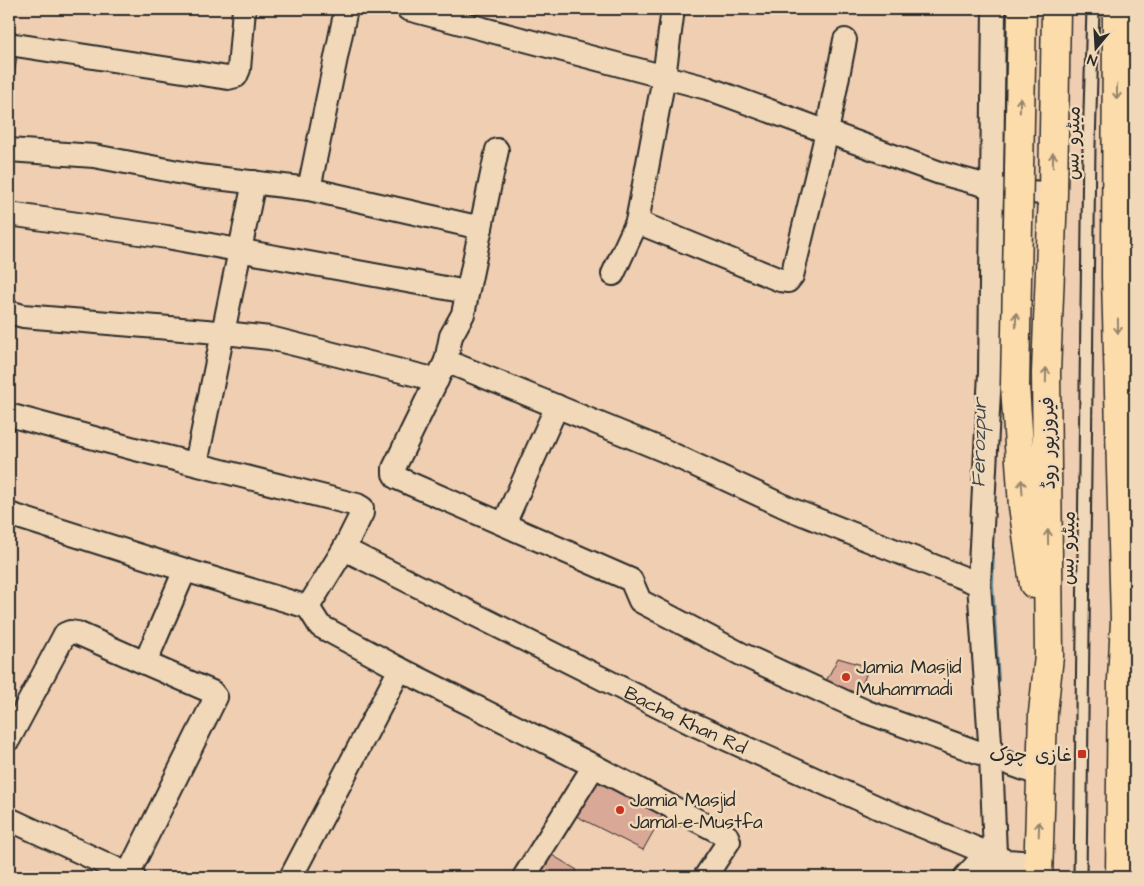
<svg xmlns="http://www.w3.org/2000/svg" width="1144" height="886" viewBox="0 0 1144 886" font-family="'Architects Daughter','Playpen Sans Arabic',sans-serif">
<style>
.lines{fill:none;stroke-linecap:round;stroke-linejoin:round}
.stream{stroke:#608c9b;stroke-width:6}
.building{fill:#daa896;stroke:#2b2b2b}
.lane-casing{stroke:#2b2b2b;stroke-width:15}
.street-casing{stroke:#2b2b2b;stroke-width:26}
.primary-casing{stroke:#2b2b2b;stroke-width:31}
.lane{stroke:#f0d8b8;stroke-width:11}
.street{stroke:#f0d8b8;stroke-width:22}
.primary{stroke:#fddcac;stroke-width:28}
.primary-bridge-casing{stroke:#2b2b2b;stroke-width:31;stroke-linecap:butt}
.primary-bridge{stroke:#fddcac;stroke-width:28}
.oneway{stroke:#94846c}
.poi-dot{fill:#c8321e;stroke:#f0d8b8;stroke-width:2}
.labels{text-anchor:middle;stroke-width:5;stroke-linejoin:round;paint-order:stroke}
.street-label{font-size:19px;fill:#2b2b2b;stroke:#f0d8b8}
.poi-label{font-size:19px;fill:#2b2b2b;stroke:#f0d8b8;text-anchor:start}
.water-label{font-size:20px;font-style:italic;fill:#3d4b50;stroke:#f0d8b8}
</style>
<rect width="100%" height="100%" fill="#efceb1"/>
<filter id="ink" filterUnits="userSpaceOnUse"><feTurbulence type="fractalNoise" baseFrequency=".02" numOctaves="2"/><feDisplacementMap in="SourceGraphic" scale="10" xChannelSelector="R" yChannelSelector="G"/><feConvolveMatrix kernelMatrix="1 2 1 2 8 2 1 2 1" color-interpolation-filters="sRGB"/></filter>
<g filter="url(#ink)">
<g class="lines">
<path class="stream" d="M992,549l-1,36 6,96"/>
</g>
<g class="building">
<path d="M9,50l9,1 -7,44h-2z"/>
<path d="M838,658l31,9 -14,36 -32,-16z"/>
<path d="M597,770l70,37 -24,43 -71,-36z"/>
<path d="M547,852l30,18 -4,7h-41z"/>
</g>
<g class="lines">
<g class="lane-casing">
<path id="lane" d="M1080,877l9,-732 4,-136"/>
</g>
<g class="street-casing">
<g id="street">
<path d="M408,9l299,79 233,85 59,16 54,5"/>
<path d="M994,9l-4,364 -11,211 12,172 5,121"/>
<path d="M9,44l219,34 8,-2 3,-7 5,-60"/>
<path d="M9,150l85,6 105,20 110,13 172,39"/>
<path d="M497,150l-34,164 -12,22 -5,25 217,89 127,59 189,75"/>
<path d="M309,189l37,-180"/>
<path d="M9,214l158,23 300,55"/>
<path d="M637,222l143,58 8,1 4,-5 35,-144 18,-92"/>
<path d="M613,274l24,-52 27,-145 9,-68"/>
<path d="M9,312l14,4 183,15 64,7 167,42"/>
<path d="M446,361l-52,107v6l3,4 234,102 9,21 101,53 126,58 174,63"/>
<path d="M9,415l126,34 222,56 5,3v5l-18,36 -36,58 -123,-37 -176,-56"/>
<path d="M196,464l58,-282"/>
<path d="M504,524l53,-118"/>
<path id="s1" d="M344,549l347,174 190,86 125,52 32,2"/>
<path d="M308,607l12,19 80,43 194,97 133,70 2,5 -24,36"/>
<path d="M9,739l56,-105 5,-2 7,1 68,30 40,-93"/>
<path d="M9,819l125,58"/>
<path d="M128,874l88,-177 -4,-5 -67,-29"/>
<path d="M291,877l109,-208"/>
<path d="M524,877l70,-111"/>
<path d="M965,877l22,-24"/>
</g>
</g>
<g class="primary-casing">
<g id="primary">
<path d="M1117,9l-1,268 9,344 -3,59 -2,197"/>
<path d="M1015,386l8,120 11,78"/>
<path d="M1038,877l5,-164 6,-57 -3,-283 7,-179 3,-185"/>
</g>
</g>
<use href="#lane" class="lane"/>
<use href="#street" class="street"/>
<use href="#primary" class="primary"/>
<g class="primary-bridge-casing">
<path id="primary-bridge" d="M1015,386l7,-377"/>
</g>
<use href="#primary-bridge" class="primary-bridge"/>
</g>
<defs><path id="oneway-shaft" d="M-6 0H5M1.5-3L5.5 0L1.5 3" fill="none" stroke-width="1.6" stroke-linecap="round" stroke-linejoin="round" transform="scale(1.25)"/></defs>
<g class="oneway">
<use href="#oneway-shaft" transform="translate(1117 92) rotate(90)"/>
<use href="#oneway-shaft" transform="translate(1020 105) rotate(-89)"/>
<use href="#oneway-shaft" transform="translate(1053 160) rotate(-89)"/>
<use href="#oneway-shaft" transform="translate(1016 320) rotate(-89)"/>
<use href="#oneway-shaft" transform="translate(1118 326) rotate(89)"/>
<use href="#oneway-shaft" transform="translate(1046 375) rotate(-89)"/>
<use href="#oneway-shaft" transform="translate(1022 487) rotate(-94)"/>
<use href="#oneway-shaft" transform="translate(1048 537) rotate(-91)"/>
<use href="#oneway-shaft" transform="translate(1039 829) rotate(-88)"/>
</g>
</g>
<g class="poi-dot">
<circle cx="846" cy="677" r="5"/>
<rect x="1077" y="749" width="10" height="10" rx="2.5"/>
<circle cx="620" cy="810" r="5"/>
</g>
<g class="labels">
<g class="street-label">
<text transform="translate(1072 143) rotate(-89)" y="7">میٹرو بس</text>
<text transform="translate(1047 443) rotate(-91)" y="7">فیروزپور روڈ</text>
<text transform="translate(1067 548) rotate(-89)" y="7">میٹرو بس</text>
<text dy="7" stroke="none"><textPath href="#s1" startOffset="382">Bacha Khan Rd</textPath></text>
</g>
<g class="poi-label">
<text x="856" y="673">Jamia Masjid<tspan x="856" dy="22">Muhammadi</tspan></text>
<text x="1072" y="761" text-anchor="end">غازی چوک</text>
<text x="630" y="806">Jamia Masjid<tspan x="630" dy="22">Jamal-e-Mustfa</tspan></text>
</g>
<g class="water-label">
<text transform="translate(978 443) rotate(-89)" y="7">Ferozpur</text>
</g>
</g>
<rect width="1144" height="886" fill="none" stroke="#f0d8b8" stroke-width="30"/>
<rect x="15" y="15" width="1114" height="856" fill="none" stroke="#2b2b2b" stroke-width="2" filter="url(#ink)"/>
<g transform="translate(1096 48) rotate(198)" stroke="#f0d8b8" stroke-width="4" paint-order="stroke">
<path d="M0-4L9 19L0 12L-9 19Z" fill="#2b2b2b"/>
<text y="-8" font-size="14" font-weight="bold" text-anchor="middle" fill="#2b2b2b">N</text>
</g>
</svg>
